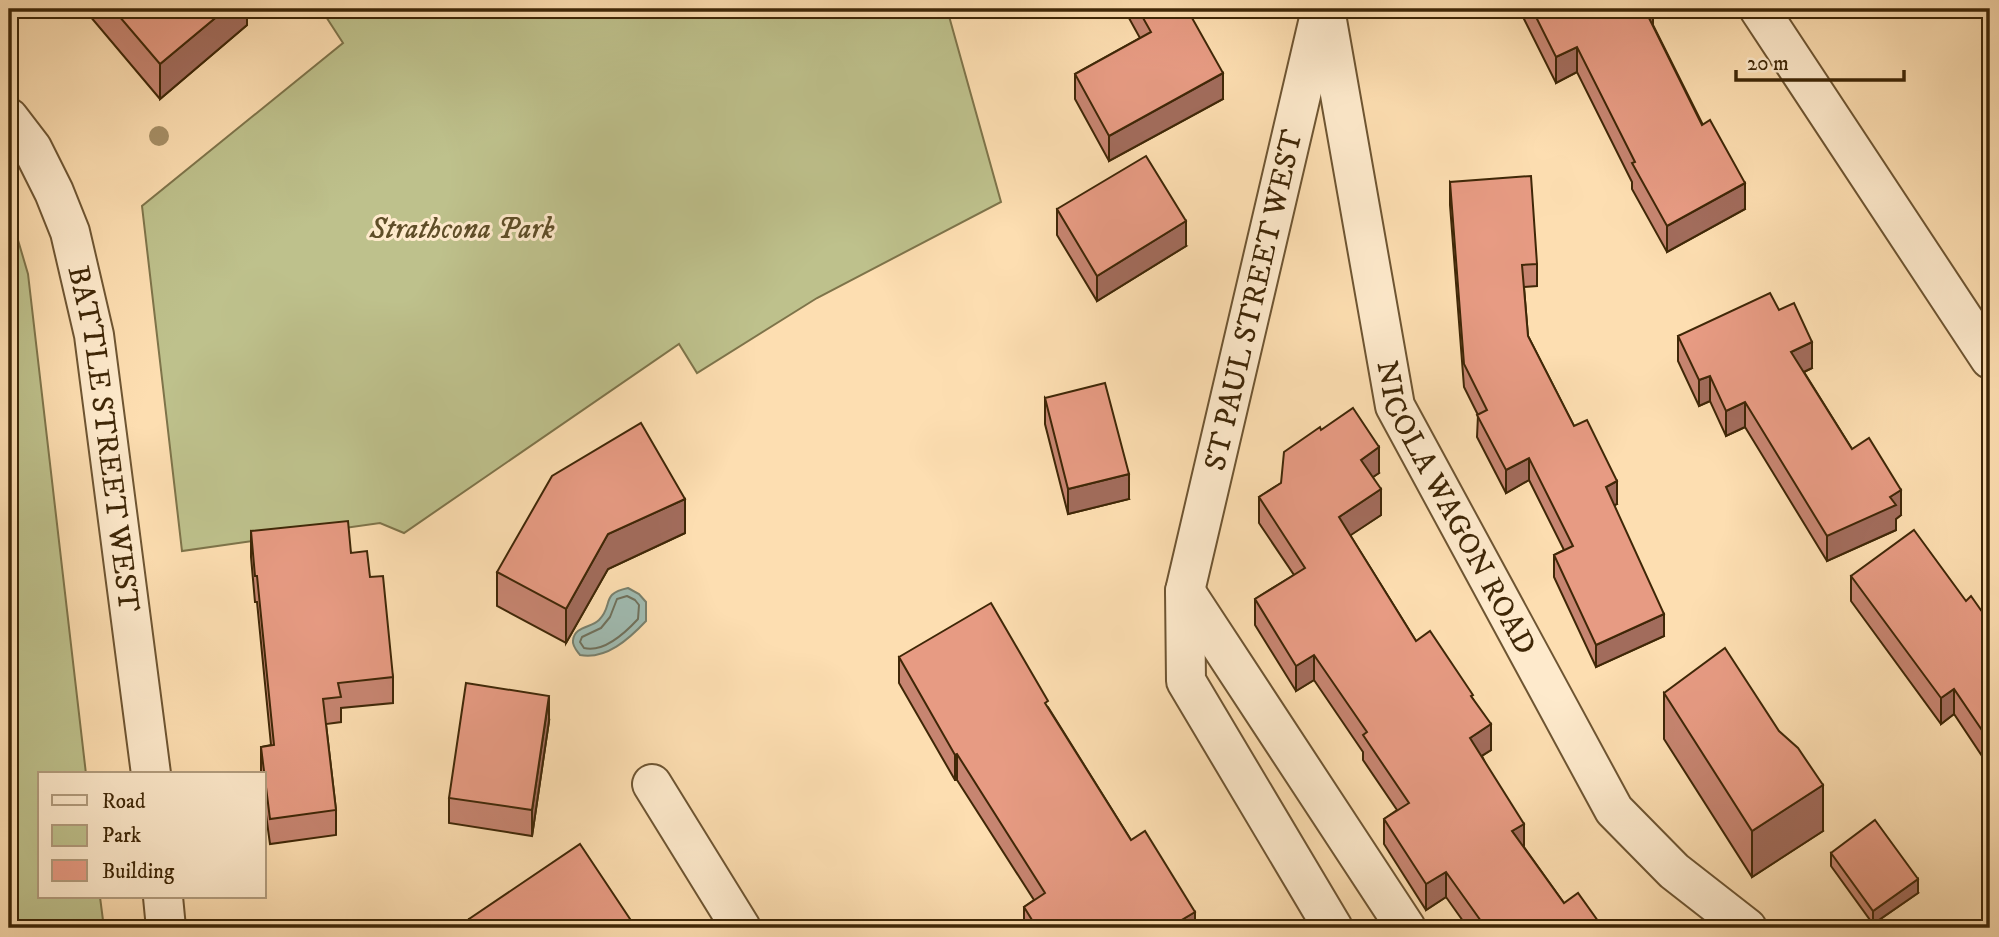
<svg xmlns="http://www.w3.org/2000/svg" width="1999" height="937" viewBox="0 0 1999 937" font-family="'IM FELL DW Pica',serif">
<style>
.green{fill:#bec18c;stroke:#7e744a;stroke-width:2}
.water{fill:#a0bbb1;stroke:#79806d;stroke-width:2}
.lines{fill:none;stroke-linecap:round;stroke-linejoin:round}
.shore{stroke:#70715c;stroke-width:2}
.minor-casing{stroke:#6e5532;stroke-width:42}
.minor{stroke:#feeacc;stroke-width:38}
.tree{fill:#a68f66}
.wall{fill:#c78571;stroke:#3f2707;stroke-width:2}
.shaded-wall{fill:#a26c5c;stroke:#3f2707;stroke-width:2}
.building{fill:#e79b83;stroke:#3f2707;stroke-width:2}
.labels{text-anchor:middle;stroke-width:6;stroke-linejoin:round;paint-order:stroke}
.park-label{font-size:30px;font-style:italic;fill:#5f4e28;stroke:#feeacc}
.street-label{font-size:30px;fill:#3f2707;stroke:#feeacc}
</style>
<rect width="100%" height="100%" fill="#fddeb1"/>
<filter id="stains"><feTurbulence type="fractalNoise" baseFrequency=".00286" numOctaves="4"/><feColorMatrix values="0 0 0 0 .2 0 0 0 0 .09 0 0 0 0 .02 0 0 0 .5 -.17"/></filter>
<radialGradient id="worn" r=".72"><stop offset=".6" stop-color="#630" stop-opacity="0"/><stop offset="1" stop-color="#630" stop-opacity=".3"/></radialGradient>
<g class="green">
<path d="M321,9h626l54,193 -184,96 -120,75 -18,-29 -275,189 -24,-10 -198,28 -40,-345 201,-163z"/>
<path d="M9,222l9,18 10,34 58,500h-46v123h60l4,31h-95z"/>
</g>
<path class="water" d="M628,588l11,6 7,8v19c-17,18 -40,39 -66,34 -3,-4 -8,-9 -7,-15 2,-14 18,-12 26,-20 15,-15 1,-26 29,-32z"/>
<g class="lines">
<path class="shore" d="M627,596l8,4 4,5 -1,14c-12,13 -34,34 -54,29l-4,-6 2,-5 19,-9 9,-11 7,-18z"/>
<g class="minor-casing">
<g id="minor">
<path id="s1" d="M1325,9l70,397 219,404 60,61 73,57"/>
<path d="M1759,9l231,350"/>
<path d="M1320,14l-135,577 1,90 147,247"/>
<path id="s2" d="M9,118l23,30 22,44 16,40 24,103 57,439"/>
<path d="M1185,591l221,337"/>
<path d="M652,784l89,144"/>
<path d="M163,897l3,31"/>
</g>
</g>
<use href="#minor" class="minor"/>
</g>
<circle class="tree" cx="159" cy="136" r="10"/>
<g class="wall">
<path d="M84,9h163v16l-87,74z"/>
<path d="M1124,9h67l-3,1 35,89 -114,62 -34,-62v-25l65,-36z"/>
<path d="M1519,9h134v16l92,184 -78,43 -35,-63v-7l-55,-110 -21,11z"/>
<path d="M1450,182l87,82v22l-13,1 4,49 46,90 43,78 -3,1 50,131 -68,31 -42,-90v-22l10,-5 -35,-70 -23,13 -29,-56 1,-22 -14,-28 -14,-182z"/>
<path d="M1057,209l129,37 -89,55 -40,-66z"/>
<path d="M1779,310l33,58 -8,4 48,77 49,66 -5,4v11l-69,31 -82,-134 -19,9 -16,-35 -11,5 -21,-45v-25z"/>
<path d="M1045,398l84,101 -61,15 -23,-90z"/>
<path d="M1321,430l58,43 -6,4 8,38 -31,20 66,106 57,58 18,51 -9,6 42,91 40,56 39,25h-135l-22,-31 -20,13 -42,-66v-25l13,-9 -34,-50v-8l-49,-72 -18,11 -41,-66v-26l39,-24 -35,-52v-26l22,-14z"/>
<path d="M251,531l100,22 19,24 23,100v26l-52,5v14l-15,2 10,86v25l-66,9 -6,-44v-26h-3v-27l10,-2 -14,-143h-2l-4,-45z"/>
<path d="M685,533l-77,36 -42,74 -69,-37v-34z"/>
<path d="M1851,576l115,25 24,22v145l-36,-54 -13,10 -90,-123z"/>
<path d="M899,657l149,50 83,133 64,88h-171v-21l10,-7 -77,-120h-2l-56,-97z"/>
<path d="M1664,693l159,138 -71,46 -88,-138z"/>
<path d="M549,721l-17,115 -83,-13v-25z"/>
<path d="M1831,853l87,40 -45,31 -42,-58z"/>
<path d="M469,919l167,9h-167z"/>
</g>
<g class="shaded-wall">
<path d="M226,9h21v16l-87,74v-35z"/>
<path d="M1653,9v25l-7,-22z"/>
<path d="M1577,47v25l-21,11v-26z"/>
<path d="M1223,73v26l-114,62v-25z"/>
<path d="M1745,183v26l-78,43v-26z"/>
<path d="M1186,221v25l-89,55v-25z"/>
<path d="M1812,342v26l-21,10v-26z"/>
<path d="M1710,376v25l-11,5v-26z"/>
<path d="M1745,402v25l-19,9v-25z"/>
<path d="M1379,447v26l-18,12v-25z"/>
<path d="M1529,458v22l-23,13v-23z"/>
<path d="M1129,474v25l-61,15v-25z"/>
<path d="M1617,481v23l-11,6v-23z"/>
<path d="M1381,489v26l-42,28v-26z"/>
<path d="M1901,490v25l-5,4v11l-69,31v-25z"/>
<path d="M685,499v34l-77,36 -42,74v-34l42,-75z"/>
<path d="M1664,614v22l-68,31v-22z"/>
<path d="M1314,655v25l-18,11v-25z"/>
<path d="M1954,689v25l-13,10v-26z"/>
<path d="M549,696v25l-17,115v-26z"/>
<path d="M1491,724v26l-21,13v-25z"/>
<path d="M957,754v26h-2v-25z"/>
<path d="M1823,785v46l-71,46v-46z"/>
<path d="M1524,824v25l-12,-18z"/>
<path d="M1446,872v25l-20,13v-26z"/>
<path d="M1918,879v14l-45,31v-13z"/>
<path d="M1195,912v16h-27z"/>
</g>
<g class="building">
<path d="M113,9h113l-66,55z"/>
<path d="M1138,9h49l36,64 -114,63 -34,-62 76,-42z"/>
<path d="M1532,9h121l-7,3 56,113 8,-5 35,63 -78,43 -35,-63 3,-1 -58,-115 -21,10z"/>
<path d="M1146,156l40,65 -89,55 -40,-67z"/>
<path d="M1531,176l6,88 -15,1 6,71 46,90 13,-6 30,61 -11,6 58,127 -68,31 -42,-90 19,-9 -44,-88 -23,12 -29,-55 10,-5 -23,-46 -14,-182z"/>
<path d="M1770,293l9,17 15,-7 18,39 -21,10 61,97 17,-11 32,52 -11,7 6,8 -69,31 -82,-134 -19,9 -16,-35 -11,4 -21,-44z"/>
<path d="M1105,383l24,91 -61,15 -23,-91z"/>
<path d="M1353,408l26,39 -18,13 20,29 -42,28 77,124 14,-10 43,64 -2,1 20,28 -21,14 54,86 -12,7 52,72 14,-10 25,35h-117l-40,-56 -20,12 -42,-65 25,-16 -46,-68 4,-3 -53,-77 -18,11 -41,-67 50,-31 -46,-71 22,-14 3,-31 36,-25 1,3z"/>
<path d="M641,423l44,76 -77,35 -42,75 -69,-37 55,-96z"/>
<path d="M348,521l3,32 16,-2 3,26 13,-1 10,101 -55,6 3,14 -18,2 13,111 -66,9 -9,-72 13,-2 -17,-169h-2l-4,-45z"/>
<path d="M1914,530l52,71 5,-5 19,27v119l-36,-53 -13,9 -90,-122z"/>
<path d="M991,603l57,98 -3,2 86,137 14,-9 50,81 -27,16h-131l-13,-21 21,-14 -88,-139 -2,1 -56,-98z"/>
<path d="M1725,648l54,83 19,17 25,37 -71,46 -88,-138z"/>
<path d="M466,683l83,13 -17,114 -83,-12z"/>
<path d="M1875,820l43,59 -45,32 -42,-58z"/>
<path d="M580,844l56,84h-161l-6,-9z"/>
</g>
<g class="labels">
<g class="park-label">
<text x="462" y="238">Strathcona Park</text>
</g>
<g class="street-label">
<text transform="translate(1253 300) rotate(-77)" y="10">ST PAUL STREET WEST</text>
<text dy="10" stroke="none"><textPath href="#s2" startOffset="340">BATTLE STREET WEST</textPath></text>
<text dy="10" stroke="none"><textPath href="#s1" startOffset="520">NICOLA WAGON ROAD</textPath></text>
</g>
</g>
<rect width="1999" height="937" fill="none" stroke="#fddeb1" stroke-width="35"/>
<rect x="10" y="10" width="1978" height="916" fill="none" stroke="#3f2707" stroke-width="3.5"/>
<rect x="18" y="18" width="1964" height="902" fill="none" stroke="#3f2707" stroke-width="2"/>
<rect x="38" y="772" width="228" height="126" fill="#feeacc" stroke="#b29c7d" stroke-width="2"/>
<rect x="52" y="795" width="35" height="10" fill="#feeacc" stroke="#b29c7d" stroke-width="2"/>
<text x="102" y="808" font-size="21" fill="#3f2707">Road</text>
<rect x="52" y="825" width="35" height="21" fill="#bec18c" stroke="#b29c7d" stroke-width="2"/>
<text x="102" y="842" font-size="21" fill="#3f2707">Park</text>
<rect x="52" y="860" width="35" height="21" fill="#e79b83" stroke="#b29c7d" stroke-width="2"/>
<text x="102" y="878" font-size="21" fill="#3f2707">Building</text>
<path d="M1736 70v10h168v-10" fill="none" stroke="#3f2707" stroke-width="3.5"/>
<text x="1747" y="70" font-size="21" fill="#3f2707" stroke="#feeacc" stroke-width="5" paint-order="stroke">20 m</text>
<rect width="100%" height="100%" filter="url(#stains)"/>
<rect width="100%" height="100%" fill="url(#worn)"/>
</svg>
